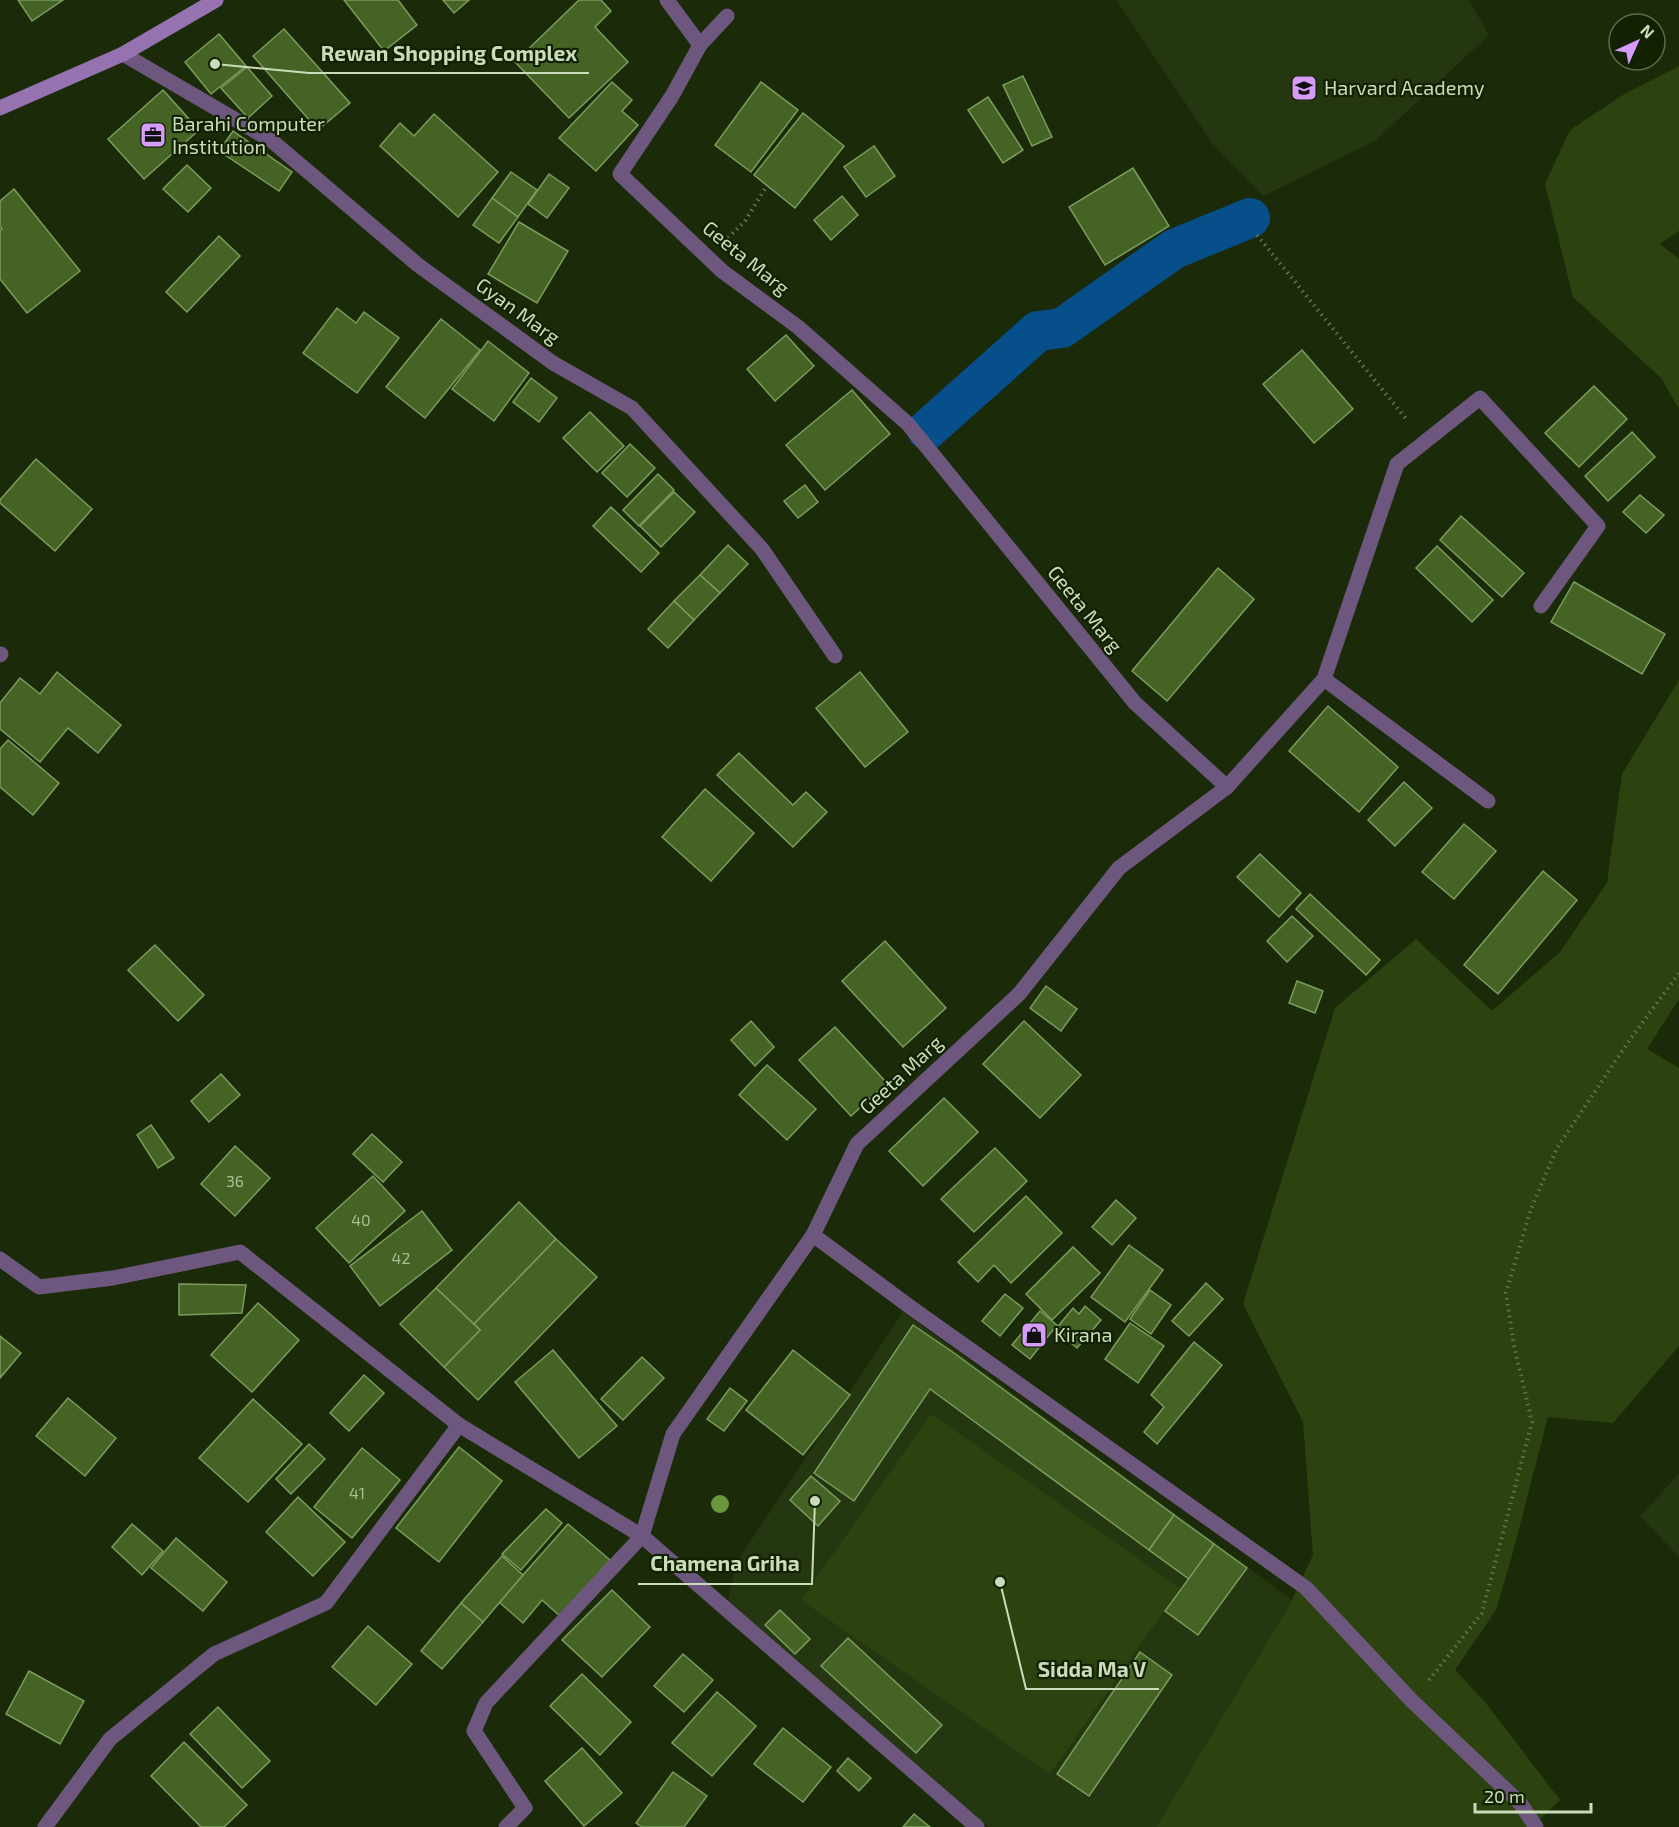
<svg xmlns="http://www.w3.org/2000/svg" width="1679" height="1827" viewBox="0 0 1679 1827" font-family="'Exo 2',sans-serif">
<style>
.built{fill:#253711}
.green{fill:#2c4310}
.lines{fill:none;stroke-linecap:round;stroke-linejoin:round}
.canal{stroke:#064f8b;stroke-width:40}
.building{fill:#456324;stroke:#7b9d5c;stroke-width:1.5}
.path{stroke:#637452;stroke-width:4;stroke-dasharray:1.5 4.5;stroke-linecap:butt}
.minor{stroke:#6e577e;stroke-width:15}
.tertiary{stroke:#6e577e;stroke-width:15}
.secondary{stroke:#9772b1;stroke-width:15}
.tree{fill:#6c973e}
.labels{text-anchor:middle;stroke-width:4.5;stroke-linejoin:round;paint-order:stroke}
.number-label{font-size:16px;fill:#a9be95}
.poi-label{font-size:20px;fill:#cadcbb;stroke:#122101;text-anchor:start}
.street-label{font-size:20px;fill:#cadcbb;stroke:#122101}
.leader{fill:none;stroke:#cadcbb;stroke-width:2}
.callout-dot{fill:#cadcbb;stroke:#122101;stroke-width:2}
.callout-label{font-size:21px;text-anchor:middle;font-weight:bold;fill:#cadcbb;stroke:#122101;stroke-width:4.5;stroke-linejoin:round;paint-order:stroke}
</style>
<rect width="100%" height="100%" fill="#1b2b09"/>
<g class="built">
<path d="M1116,0h353l20,35 -114,106 -112,55 -50,-52z"/>
<path d="M903,1312l389,288 -136,227h-167l-140,-114 -122,-108 9,-42z"/>
<path d="M1679,1474v83l-39,-41z"/>
</g>
<g class="green">
<path d="M1679,66v165l-19,13 19,15v150l-18,-31 -88,-81 -28,-113 25,-54 53,-35z"/>
<path d="M1679,680v319l-32,50 32,19v278l-66,77 -65,-6 -35,135 -17,58 -41,60 30,32 75,98 -28,27h-376l136,-227 21,-45 -10,-133 -60,-118 92,-296 81,-69 76,72 68,-59 47,-69 15,-109z"/>
<path d="M931,1414l249,174 -130,186 -249,-174z"/>
</g>
<g class="lines">
<path class="canal" d="M927,430l111,-99 24,-3 112,-79 76,-31"/>
</g>
<g class="building">
<path d="M18,0h45l-31,21z"/>
<path d="M344,0h54l19,25 -33,26z"/>
<path d="M443,0h26l-15,13z"/>
<path d="M579,0h22l10,11 -16,16 33,35 -59,56 -54,-56z"/>
<path d="M284,29l66,74 -32,27 -65,-74z"/>
<path d="M219,34l27,32 -35,28 -26,-32z"/>
<path d="M247,67l25,29 -24,22 -27,-30z"/>
<path d="M1023,76l29,61 -20,9 -29,-61z"/>
<path d="M612,82l20,18 -10,11 16,14 -42,46 -37,-33z"/>
<path d="M761,82l37,28 -47,62 -36,-27z"/>
<path d="M163,90l36,40 -55,49 -36,-40z"/>
<path d="M988,97l35,53 -20,13 -35,-53z"/>
<path d="M803,113l41,33 -49,62 -41,-33z"/>
<path d="M434,114l64,58 -40,45 -78,-71 20,-23 14,13z"/>
<path d="M233,131l59,41 -13,19 -60,-40z"/>
<path d="M874,146l21,30 -29,21 -22,-30z"/>
<path d="M187,165l24,23 -23,24 -25,-23z"/>
<path d="M1133,168l36,58 -64,39 -36,-58z"/>
<path d="M511,172l26,18 -19,27 -26,-19z"/>
<path d="M549,174l20,14 -22,30 -19,-14z"/>
<path d="M14,189l66,82 -53,42 -27,-34v-49l2,-1 -2,-3v-25z"/>
<path d="M842,196l16,19 -27,25 -17,-20z"/>
<path d="M492,198l26,19 -19,26 -26,-18z"/>
<path d="M519,222l49,29 -31,52 -49,-29z"/>
<path d="M219,236l21,20 -53,56 -21,-20z"/>
<path d="M337,308l19,15 8,-11 35,26 -42,55 -54,-40z"/>
<path d="M441,319l39,31 -55,68 -39,-31z"/>
<path d="M786,335l28,31 -39,35 -28,-32z"/>
<path d="M488,341l41,32 -35,48 -42,-32z"/>
<path d="M1302,350l51,59 -39,34 -51,-59z"/>
<path d="M531,378l26,20 -18,24 -26,-20z"/>
<path d="M1594,386l33,33 -48,48 -34,-34z"/>
<path d="M852,390l38,44 -65,56 -39,-45z"/>
<path d="M590,412l34,34 -27,26 -34,-34z"/>
<path d="M1632,432l23,25 -47,44 -23,-25z"/>
<path d="M630,444l25,24 -28,29 -25,-24z"/>
<path d="M36,459l56,50 -37,42 -55,-48v-3z"/>
<path d="M658,474l16,16 -35,36 -16,-16z"/>
<path d="M805,485l13,17 -20,16 -14,-17z"/>
<path d="M674,492l21,20 -34,35 -21,-21z"/>
<path d="M1640,495l24,20 -18,18 -23,-21z"/>
<path d="M611,507l48,46 -18,19 -48,-46z"/>
<path d="M1461,516l63,57 -22,24 -62,-57z"/>
<path d="M728,545l20,19 -28,29 -20,-18z"/>
<path d="M1437,546l56,54 -21,22 -56,-54z"/>
<path d="M1218,568l36,31 -87,102 -35,-30z"/>
<path d="M700,575l20,18 -26,27 -20,-19z"/>
<path d="M1574,582l91,52 -23,40 -91,-52z"/>
<path d="M674,601l20,19 -26,28 -20,-19z"/>
<path d="M57,672l64,53 -23,28 -30,-25 -28,34 -40,-33v-26l20,-25 20,16z"/>
<path d="M860,672l48,60 -43,35 -49,-59z"/>
<path d="M1328,706l70,61 -39,45 -70,-61z"/>
<path d="M8,740l51,43 -26,32 -33,-28v-38z"/>
<path d="M739,753l54,52 13,-13 21,20 -34,35 -76,-72z"/>
<path d="M1404,782l28,26 -37,38 -27,-26z"/>
<path d="M705,789l49,44 -43,48 -49,-44z"/>
<path d="M1464,824l32,27 -42,48 -32,-27z"/>
<path d="M1260,854l41,39 -22,24 -42,-40z"/>
<path d="M1543,871l34,29 -79,94 -34,-29z"/>
<path d="M1310,894l70,66 -14,15 -70,-66z"/>
<path d="M1292,916l21,20 -26,26 -20,-21z"/>
<path d="M885,941l61,67 -43,39 -61,-66z"/>
<path d="M155,945l49,50 -26,26 -50,-51z"/>
<path d="M1297,981l26,10 -8,22 -26,-10z"/>
<path d="M1046,986l31,23 -16,22 -31,-23z"/>
<path d="M751,1021l23,26 -19,19 -24,-26z"/>
<path d="M1024,1021l57,54 -41,43 -57,-54z"/>
<path d="M835,1027l52,56 -36,33 -52,-56z"/>
<path d="M767,1065l49,44 -29,31 -48,-45z"/>
<path d="M221,1074l19,21 -31,27 -18,-21z"/>
<path d="M944,1098l34,34 -55,54 -34,-35z"/>
<path d="M151,1125l23,33 -16,10 -21,-33z"/>
<path d="M372,1134l30,28 -19,20 -30,-28z"/>
<path d="M235,1146l35,32 -35,38 -34,-32z"/>
<path d="M995,1148l32,33 -53,51 -33,-33z"/>
<path d="M373,1176l32,35 -56,52 -33,-35z"/>
<path d="M1026,1196l36,37 -51,50 -17,-18 -16,17 -20,-20z"/>
<path d="M1116,1200l20,18 -24,27 -20,-18z"/>
<path d="M519,1202l37,37 -82,85 -38,-36z"/>
<path d="M422,1211l30,39 -72,56 -30,-40z"/>
<path d="M556,1239l41,38 -119,123 -34,-33 36,-37 -6,-6z"/>
<path d="M1129,1245l34,25 -38,52 -34,-25z"/>
<path d="M1073,1247l27,26 -48,47 -26,-26z"/>
<path d="M1206,1283l17,16 -34,37 -17,-15z"/>
<path d="M179,1284l67,1 -4,28 -63,2z"/>
<path d="M436,1288l44,42 -36,37 -44,-43z"/>
<path d="M1150,1290l21,15 -20,29 -21,-15z"/>
<path d="M1005,1294l18,14 -23,28 -18,-15z"/>
<path d="M258,1303l41,37 -47,52 -41,-37z"/>
<path d="M1085,1306l16,14 -24,28 -22,-18 18,-22 6,6z"/>
<path d="M1040,1311l17,14 -27,34 -18,-14z"/>
<path d="M1130,1323l34,23 -26,37 -33,-24z"/>
<path d="M913,1325l41,28 220,162 -25,35 -219,-161 -76,112 -40,-28z"/>
<path d="M0,1336l21,17 -21,25z"/>
<path d="M1194,1342l28,23 -65,79 -13,-12 20,-25 -13,-12z"/>
<path d="M553,1350l64,76 -38,32 -64,-76z"/>
<path d="M793,1350l57,45 -47,60 -57,-45z"/>
<path d="M642,1357l22,21 -41,42 -22,-21z"/>
<path d="M364,1375l20,18 -35,38 -19,-18z"/>
<path d="M730,1388l17,13 -23,30 -17,-12z"/>
<path d="M68,1398l48,40 -31,38 -49,-40z"/>
<path d="M253,1399l49,45 -54,58 -49,-44z"/>
<path d="M309,1444l16,15 -34,35 -15,-15z"/>
<path d="M459,1447l43,34 -63,81 -43,-34z"/>
<path d="M362,1448l38,32 -48,58 -38,-31z"/>
<path d="M811,1476l29,25 -22,25 -28,-26z"/>
<path d="M298,1497l47,45 -32,34 -47,-44z"/>
<path d="M546,1509l16,14 -41,47 -19,-16z"/>
<path d="M1174,1515l40,29 -25,35 -40,-29z"/>
<path d="M132,1524l31,27 -21,24 -30,-28z"/>
<path d="M568,1524l42,36 -49,57 -19,-17 -19,23 -24,-21z"/>
<path d="M176,1538l51,44 -24,29 -52,-43z"/>
<path d="M1214,1544l33,24 -49,67 -33,-24z"/>
<path d="M502,1556l21,19 -40,47 -22,-19z"/>
<path d="M612,1590l38,37 -48,50 -40,-37z"/>
<path d="M461,1603l22,19 -41,47 -21,-18z"/>
<path d="M780,1610l30,29 -15,15 -30,-29z"/>
<path d="M368,1626l44,38 -36,41 -44,-38z"/>
<path d="M848,1638l94,87 -26,28 -95,-87z"/>
<path d="M1140,1652l32,23 -83,121 -32,-22z"/>
<path d="M683,1654l30,26 -29,32 -30,-26z"/>
<path d="M29,1671l55,30 -24,43 -54,-30z"/>
<path d="M582,1674l49,48 -31,33 -50,-49z"/>
<path d="M717,1692l39,34 -44,50 -40,-33z"/>
<path d="M218,1707l52,54 -28,27 -52,-54z"/>
<path d="M783,1728l48,39 -28,35 -49,-38z"/>
<path d="M184,1742l63,63 -23,22h-23l-50,-51z"/>
<path d="M582,1748l40,45 -38,33 -39,-45z"/>
<path d="M848,1758l23,20 -12,13 -22,-20z"/>
<path d="M673,1772l34,24 -23,31h-42l-6,-4z"/>
<path d="M914,1814l16,13h-27z"/>
</g>
<g class="lines">
<g class="path">
<path d="M1257,235l150,185"/>
<path d="M728,238l17,-17 21,-34"/>
<path d="M1429,1680l53,-67 50,-191 -18,-76 -8,-53 25,-84 26,-61 72,-107 50,-68"/>
</g>
<g class="minor">
<path d="M667,0l33,45 -28,51 -52,78 102,97 76,56 110,97 227,279 92,84 -108,81 -100,126 -162,150 -44,91"/>
<path d="M123,54l149,87 146,124 135,98 79,45 130,141 73,107"/>
<path d="M0,655l1,-1"/>
<path d="M1324,679l164,122"/>
<path d="M1227,787l97,-108 73,-215 83,-66 118,128 -57,80"/>
<path d="M0,1259l39,28 74,-9 127,-26 219,173 183,111 31,-102 140,-199 100,74 393,279 106,113 108,102 16,24"/>
<path d="M45,1827l65,-88 104,-85 112,-51 133,-178"/>
<path d="M506,1827l19,-19 -51,-77 12,-28 156,-167 335,291"/>
</g>
<path class="tertiary" d="M700,45l27,-29"/>
<path class="secondary" d="M0,108l123,-54 93,-54"/>
</g>
<circle class="tree" cx="720" cy="1504" r="9"/>
<defs>
<g id="school-square" transform="scale(1.35)"><rect x="-9" y="-9" width="18" height="18" rx="4" fill="#d59cfb" stroke="#122101"/><path d="M0-5L7-2L0 1L-7-2ZM-4 1L0 2.5L4 1V4Q0 6-4 4Z" fill="#111"/></g>
<g id="office-square" transform="scale(1.35)"><rect x="-9" y="-9" width="18" height="18" rx="4" fill="#d59cfb" stroke="#122101"/><path d="M-6-3h4V-5.5h4V-3h4V5H-6ZM-1-4.5V-3h2v-1.5ZM-6 0V1H6V0Z" fill="#111"/></g>
<g id="shop-square" transform="scale(1.35)"><rect x="-9" y="-9" width="18" height="18" rx="4" fill="#d59cfb" stroke="#122101"/><path d="M-5-2.5h2.3a2.7 3.5 0 0 1 5.4 0H5L5.5 6h-11ZM-1.5-2.5h3a1.5 2.3 0 0 0-3 0Z" fill="#111"/></g>
</defs>
<g fill-rule="evenodd">
<use href="#school-square" x="1304" y="88"/>
<use href="#office-square" x="153" y="135"/>
<use href="#shop-square" x="1034" y="1335"/>
</g>
<g class="labels">
<g class="number-label">
<text x="235" y="1187">36</text>
<text x="361" y="1226">40</text>
<text x="401" y="1264">42</text>
<text x="357" y="1499">41</text>
</g>
<g class="poi-label">
<text x="1324" y="95">Harvard Academy</text>
<text x="172" y="131">Barahi Computer<tspan x="172" dy="23">Institution</tspan></text>
<text x="1054" y="1342">Kirana</text>
</g>
<g class="street-label">
<text transform="translate(746 258) rotate(39)" y="7">Geeta Marg</text>
<text transform="translate(518 311) rotate(36)" y="7">Gyan Marg</text>
<text transform="translate(1085 609) rotate(51)" y="7">Geeta Marg</text>
<text transform="translate(901 1075) rotate(-43)" y="7">Geeta Marg</text>
</g>
</g>
<path class="leader" d="M215 64L309 73H589M815 1501L812 1584H638M1000 1582L1026 1689H1159"/>
<g class="callout-dot">
<circle cx="215" cy="64" r="6"/>
<circle cx="815" cy="1501" r="6"/>
<circle cx="1000" cy="1582" r="6"/>
</g>
<g class="callout-label">
<text x="449" y="61">Rewan Shopping Complex</text>
<text x="725" y="1571">Chamena Griha</text>
<text x="1092" y="1677">Sidda Ma V</text>
</g>
<g transform="translate(1637 42) rotate(45)"><circle r="28" fill="#122101" stroke="#5c6c4b" stroke-width="1.5"/>
<path d="M0-4.5L10 22L0 15L-10 22Z" fill="#d59cfb"/>
<text y="-9" font-size="16" font-weight="bold" text-anchor="middle" fill="#cadcbb">N</text>
</g>
<path d="M1475 1803v9h116v-9" fill="none" stroke="#cadcbb" stroke-width="3"/>
<text x="1484" y="1803" font-size="18" fill="#cadcbb" stroke="#122101" stroke-width="4.5" paint-order="stroke">20 m</text>
</svg>
